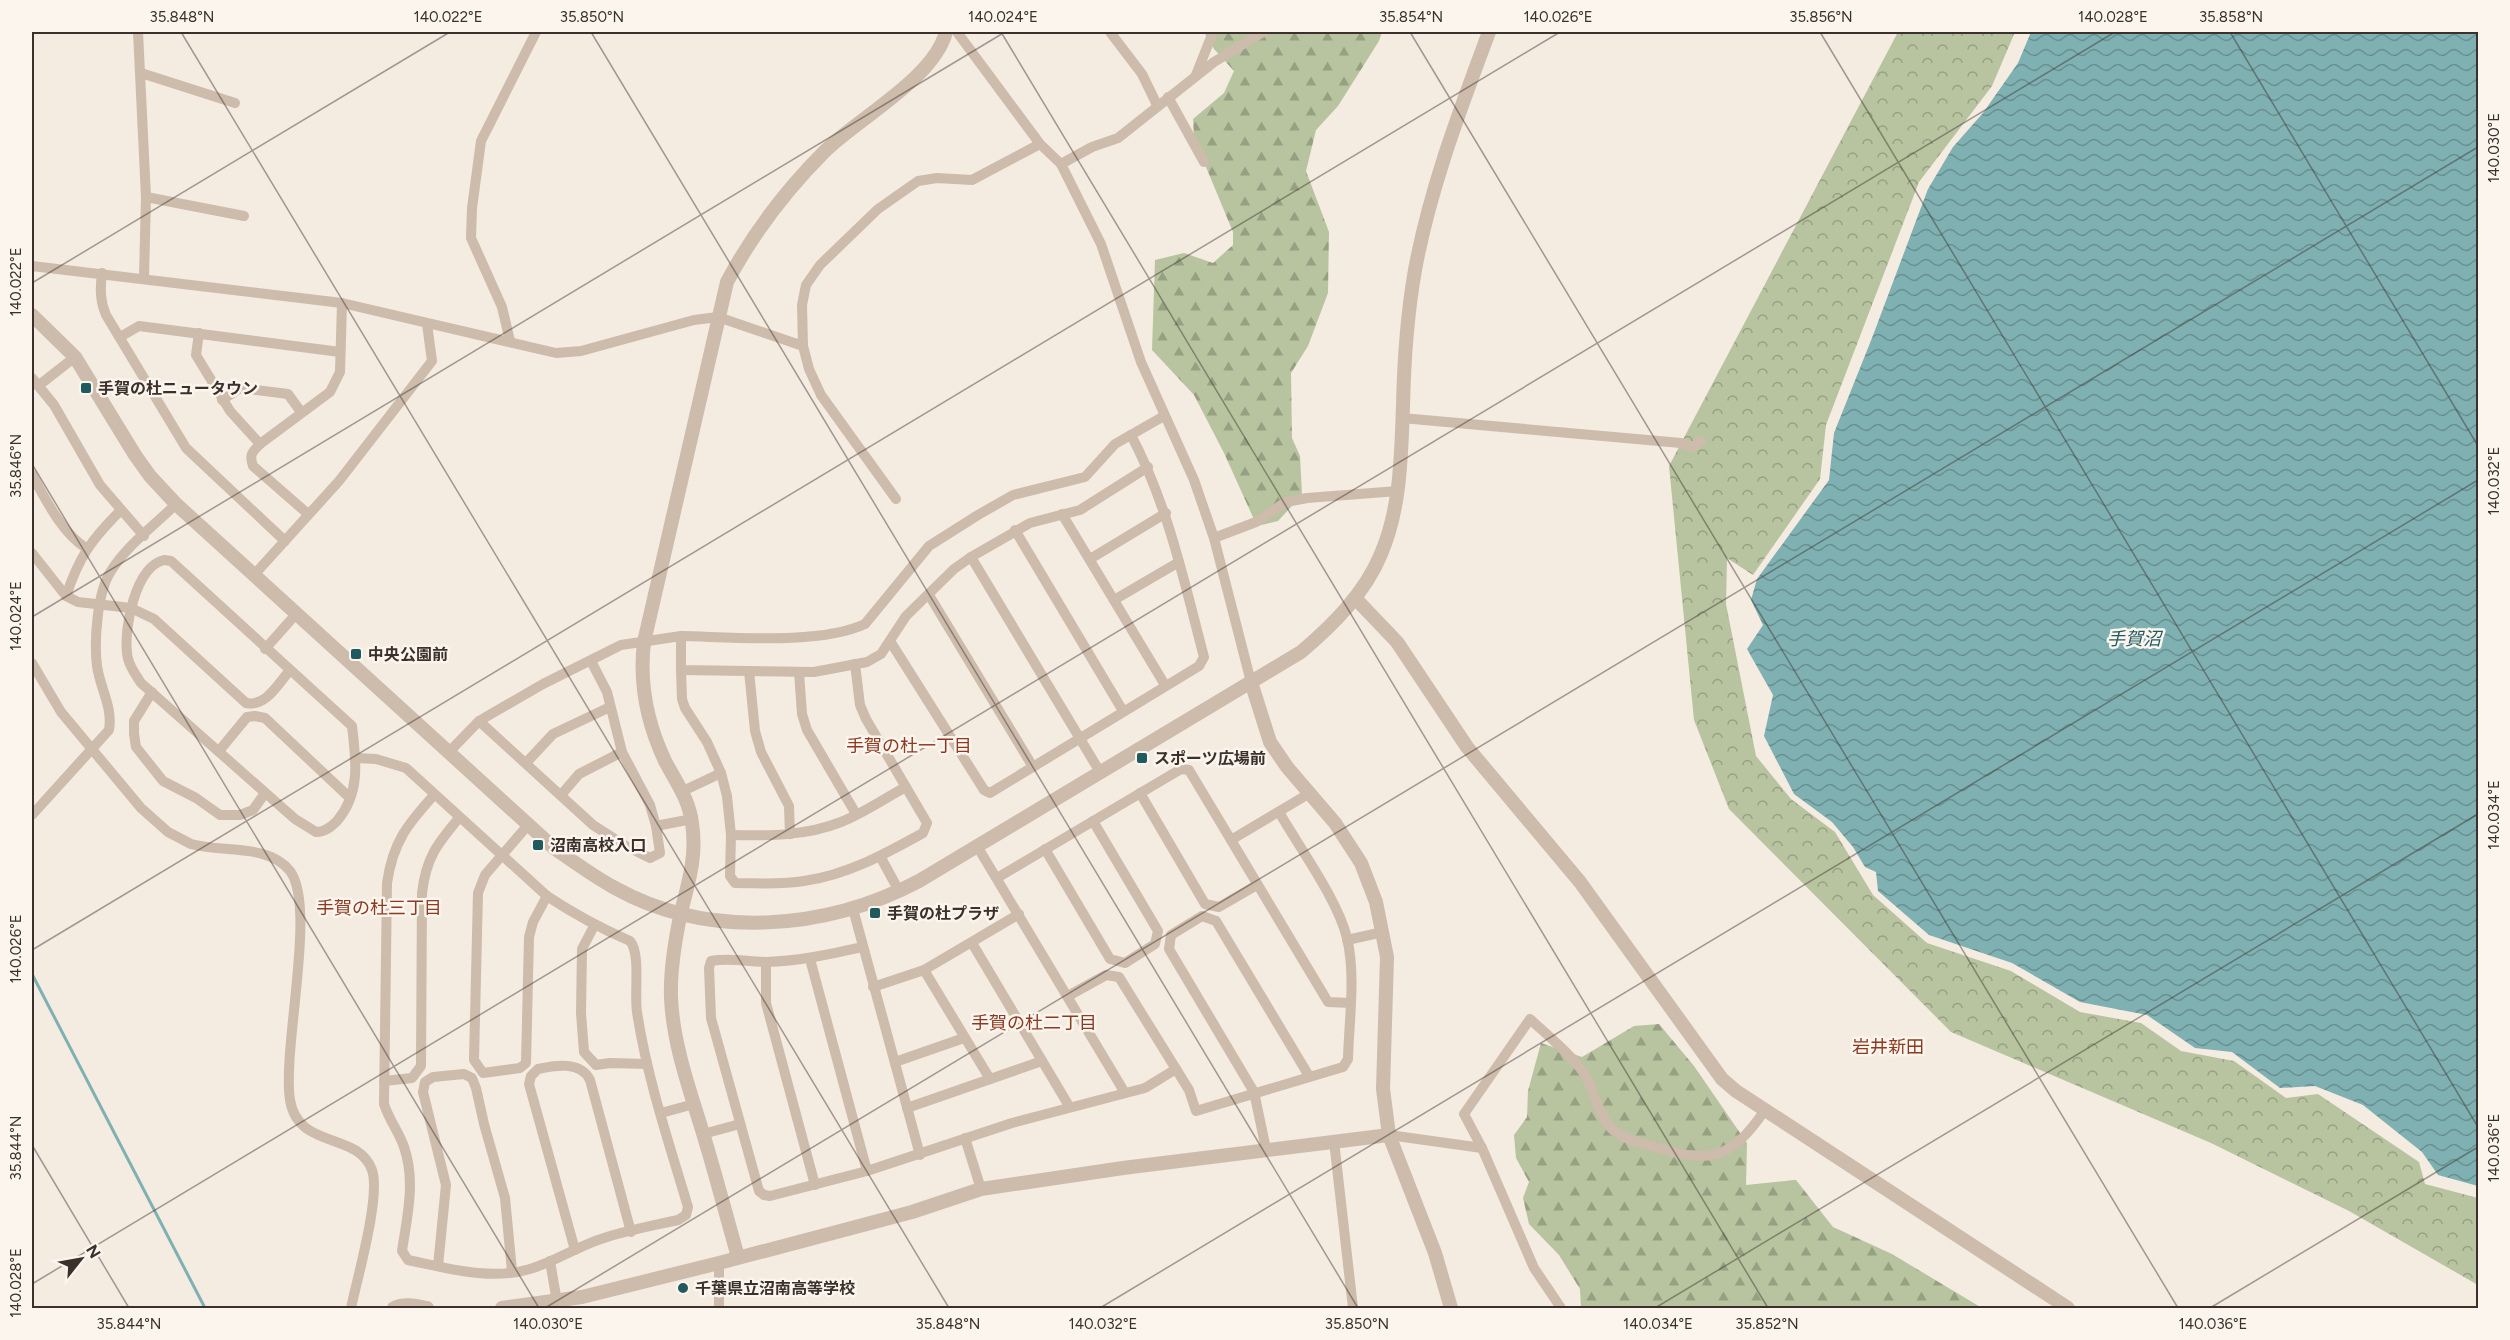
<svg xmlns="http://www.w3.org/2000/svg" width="2510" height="1340" viewBox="0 0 2510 1340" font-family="Figtree,'Noto Sans JP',sans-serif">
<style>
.forest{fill:url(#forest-firs)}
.park{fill:url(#park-crowns)}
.water{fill:url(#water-waves)}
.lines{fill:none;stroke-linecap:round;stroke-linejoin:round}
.stream{stroke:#7fb0b2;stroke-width:3}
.minor{stroke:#cdbbac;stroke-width:10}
.tertiary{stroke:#cdbbac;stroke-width:14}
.ticks{fill:none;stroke:#3b302b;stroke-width:1.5;stroke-opacity:0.45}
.poi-dot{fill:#1f5a5e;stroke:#fbf5ee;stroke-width:2}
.labels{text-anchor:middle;stroke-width:5;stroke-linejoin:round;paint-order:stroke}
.poi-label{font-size:16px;font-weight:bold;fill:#3b302b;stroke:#fbf5ee;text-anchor:start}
.water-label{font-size:18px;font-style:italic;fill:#1f5a5e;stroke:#fbf5ee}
.neighbourhood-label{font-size:18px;fill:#8c3b22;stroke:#fbf5ee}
.neatline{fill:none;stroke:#3b302b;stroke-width:2}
.ticks-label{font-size:15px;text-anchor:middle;fill:#3b302b}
</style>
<defs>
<pattern id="forest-firs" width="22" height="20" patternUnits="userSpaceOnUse" patternTransform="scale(1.5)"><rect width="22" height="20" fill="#b8c4a0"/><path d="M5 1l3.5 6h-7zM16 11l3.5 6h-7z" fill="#97a083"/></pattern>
<pattern id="park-crowns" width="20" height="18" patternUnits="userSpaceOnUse" patternTransform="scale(1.5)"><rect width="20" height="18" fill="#b8c4a0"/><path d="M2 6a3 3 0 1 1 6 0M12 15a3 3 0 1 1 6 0" fill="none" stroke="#97a083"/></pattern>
<pattern id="water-waves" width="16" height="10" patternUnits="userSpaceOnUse" patternTransform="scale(1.5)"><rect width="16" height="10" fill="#7fb0b2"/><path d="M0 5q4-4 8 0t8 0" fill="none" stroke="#699091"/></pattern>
</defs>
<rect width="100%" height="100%" fill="#f4ebe1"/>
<g class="forest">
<path d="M1204,32h178l-3,9 -41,65 -22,24 -10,41 23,61 -1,61 -20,53 -17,27 1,65 8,18 2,39 -24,26 -21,5 -33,-73 -30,-58 -42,-45 3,-90 29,-7 29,10 20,-18v-13l-39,-94 -1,-19 31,-26 10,-22 -20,-22z"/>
<path d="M1659,1024l35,42 53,77 -1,42 50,-5 37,47 59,27 90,54h-401l-1,-19 -21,-34 -30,-31 -6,-26 6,-16 -13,-24 -2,-23 13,-18 1,-26 13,-48 41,14 52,-31z"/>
</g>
<path class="park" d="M1898,32h117l-23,54 -73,96 -93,243 -6,54 -67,96 -26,-17 -1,46 30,152 35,43 44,33 38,63 54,48 84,28 69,41 61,11 40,28 53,10 52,37 32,-4 101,68 6,22 53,14v87l-129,-74 -138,-68 -260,-111 -222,-223 -35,-89 -25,-254z"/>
<path class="water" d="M2031,32h447v1154l-40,-11 -16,-23 -59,-47 -48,-19 -35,2 -48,-36 -37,-4 -48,-33 -67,-13 -68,-39 -83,-28 -51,-44 -2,-19 -11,-5 -12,-20 -21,-25 -38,-28 -30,-58 9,-41 -26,-46 16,-24 -12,-25 6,-21 72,-99 5,-47 38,-95 56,-149 25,-42 30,-34 35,-50z"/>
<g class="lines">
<path class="stream" d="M32,974l173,334"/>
<g class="minor">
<path d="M138,32l8,165"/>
<path d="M957,32l83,112 21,20 40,80 40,118 53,118 20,58 37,144"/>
<path d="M1110,32l32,42 15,31"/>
<path d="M141,73l94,30"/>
<path d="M1196,75l17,-43"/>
<path d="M1168,97l36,65"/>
<path d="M1061,164l31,-17 26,-9 96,-76 49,-30"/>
<path d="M32,266l310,37 214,50 25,-2 113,-31 24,-3 85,29"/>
<path d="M102,273c-2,16 -2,28 4,42l80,133 99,93"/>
<path d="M144,278l2,-81 98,19"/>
<path d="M199,333l-3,22 34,56 30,33"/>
<path d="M120,337l19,-11 201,26"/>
<path d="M510,341l-8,-34 -31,-69 1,-30 9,-67 55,-109"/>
<path d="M32,378l22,27 46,80 44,51"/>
<path d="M38,386l37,-29"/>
<path d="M222,400l18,-12 48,6 13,18"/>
<path d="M1402,418l279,25 12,4 8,-6"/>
<path d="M32,475c14,25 30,58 54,73"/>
<path d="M896,499l-75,-104 -12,-26 -6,-23 -1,-41 4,-20 14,-20 58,-56 40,-28 19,-3 35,2 68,-36"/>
<path d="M308,514l-55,-48c-4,-11 -1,-14 7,-22l70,-52 10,-20 2,-69"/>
<path d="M1062,514l103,171"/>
<path d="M1015,530l108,181"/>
<path d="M1214,538l42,-16 30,-20 21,-4 91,-7"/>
<path d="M32,553l34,43 12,6 53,6 23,11 92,84c20,4 32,-19 44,-33"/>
<path d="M971,557l129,215"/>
<path d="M1090,559l76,-46"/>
<path d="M164,560l7,1 181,165c4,34 9,67 -15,95 -6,6 -12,11 -21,11l-21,-13 -154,-136c-6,-9 -13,-19 -14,-30 -3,-25 8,-86 37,-93z"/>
<path d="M254,575l85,-94 93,-120 -5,-37"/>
<path d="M929,595l104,172"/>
<path d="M66,596c13,-39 25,-56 55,-86"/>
<path d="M1114,600l65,-38"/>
<path d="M681,636c51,1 139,9 184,-12l64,-78 49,-31 35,-20 72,-18 30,-33 49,-28"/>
<path d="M890,641l94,149 6,3 209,-127 5,-9c-20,-76 -36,-152 -73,-222"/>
<path d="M265,649l32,-36"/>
<path d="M32,663l29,49 80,96 27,24 23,12c30,9 77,-1 99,27 27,36 -8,177 0,229 8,50 68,31 82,70 9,26 -15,109 -21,138"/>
<path d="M681,670l1,29 3,9 22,34 14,31 6,23 4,39 -1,41 5,7c23,0 46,2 69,-2 43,-6 81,-27 119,-48l4,-10 -61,-104 -6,-14 -5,-41"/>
<path d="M749,671l6,60 6,21 28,54 1,28"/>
<path d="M799,672l3,42 5,16 49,84"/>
<path d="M152,692l-18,29v13l2,13 27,34 33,17 24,17h20l13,-5 12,-17"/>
<path d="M479,721l114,104 31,20 26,13 10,-5 -4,-27 -6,-21 -28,-53 -15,-60 -16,-31"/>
<path d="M219,751l28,-34 8,-1 10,2 85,80"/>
<path d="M449,752l30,-31 64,-37 78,-39 60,-9v34l133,2 53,-10 14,-8 25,-38 48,-47 17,-12 59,-34 50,-13 68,-43"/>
<path d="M356,758l20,1 30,9 141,128c27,18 53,32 83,45 11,13 4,51 7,71 10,66 32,131 51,195l-2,8 -8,5c-27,6 -55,11 -80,20 -23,8 -44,22 -68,29 -39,12 -83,-1 -122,-9l-6,-9c5,-34 14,-70 2,-104 -5,-15 -15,-27 -20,-43l3,-221c6,-41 20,-58 47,-88"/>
<path d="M526,763l27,-29 57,-27"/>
<path d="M683,791l38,-18"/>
<path d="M1140,793l65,111 14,3 38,-22"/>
<path d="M561,795l18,-21 43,-22"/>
<path d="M32,815l77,-85c4,-23 -9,-42 -12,-64 -3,-24 0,-74 14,-95 16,-26 44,-46 65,-67"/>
<path d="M528,825l-43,50 -7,18 -4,167 9,13 37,-5 6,-5 3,-126 4,-15 14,-26"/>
<path d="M656,826l36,-7"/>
<path d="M731,835c37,1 75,1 110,-13 23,-9 44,-24 65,-35"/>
<path d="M1231,840l79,-47"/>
<path d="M977,846l148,247"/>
<path d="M1045,849l65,110 15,4 30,-19 3,-13 -65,-110"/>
<path d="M880,856l19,35"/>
<path d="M997,878l184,-109 8,1 139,232 22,1"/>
<path d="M853,909l67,246"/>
<path d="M594,926l-12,23 -1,64 3,39 12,13 14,-2 37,1"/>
<path d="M1347,940l36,-8"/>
<path d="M972,943l97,163"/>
<path d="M863,947c-32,7 -63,14 -96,15 -19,0 -37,-5 -56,-1l-2,7 2,50 48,173 5,4 6,1 97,-25 145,-48 133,-35 31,-19"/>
<path d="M810,959l57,212"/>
<path d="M766,962v41l49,182"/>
<path d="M924,970l66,109"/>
<path d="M873,987l51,-17 95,-56"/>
<path d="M1068,996l38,-21 13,2 70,113 7,21 147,-44 5,-8c1,-39 8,-83 -1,-121 -9,-38 -48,-91 -68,-126"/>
<path d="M895,1062l69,-24"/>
<path d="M384,1081l28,-3 9,-12 1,-173c4,-35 15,-49 37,-75"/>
<path d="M907,1108l135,-47"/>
<path d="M661,1113l33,-9"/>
<path d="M703,1134l37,-10"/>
<path d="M1389,1135l93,13 -18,-34 66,-95c16,15 45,39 55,56 10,17 12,38 26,53 9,10 29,15 41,18 57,18 78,15 113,-36"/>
<path d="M965,1138l16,51"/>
<path d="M1334,1141l19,167"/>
<path d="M1482,1148l52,120 27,40"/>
<path d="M1266,1149l-12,-57 -85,-143 2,-14 31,-19 14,5 93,155"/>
<path d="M575,1250l-46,-166 2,-8 7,-7c18,-4 43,-8 52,11l41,152"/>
<path d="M550,1261l7,41"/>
<path d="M719,1263v45"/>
<path d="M438,1266l8,-81 -23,-93 2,-10 8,-5 31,-3 8,4 4,10 8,36 21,74 7,73"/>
</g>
<g class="tertiary">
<path d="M32,315l43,42 60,98 15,21 26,28 378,344c20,14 39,28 61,40 94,52 211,42 304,-7l382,-229c32,-27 64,-59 80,-98 20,-47 20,-98 22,-148 1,-45 4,-91 12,-136 15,-82 45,-160 74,-238"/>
<path d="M1355,598l42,44 70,105 113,135 142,197 14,12 332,217"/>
<path d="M1251,682l19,60 17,25 48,56 26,40 15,39 11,55 -4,132 6,46 46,118 16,55"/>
<path d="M738,1257c-12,-42 -23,-85 -36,-127 -13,-42 -29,-87 -31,-132 -1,-29 4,-58 10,-86 8,-31 16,-57 11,-89 -3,-24 -16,-41 -27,-62 -18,-38 -26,-77 -21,-119l83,-360c26,-49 59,-92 98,-131 35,-34 109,-73 121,-119"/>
<path d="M394,1308c11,-5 22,-2 33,0"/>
<path d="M502,1308l80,-11 137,-34 193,-51 69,-23 142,-21 266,-33"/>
</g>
</g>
<path class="ticks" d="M181,32l768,1276M591,32l767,1276M1001,32l767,1276M1410,32l768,1276M1820,32l658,1095M2230,32l248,414M32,283l418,-251M32,464l507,844M32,617l973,-585M32,950l1528,-918M32,1145l97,163M32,1284l2083,-1252M545,1308l1933,-1161M1100,1308l1378,-828M1655,1308l823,-494M2210,1308l268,-161"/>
<g class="poi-dot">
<rect x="80" y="382" width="12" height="12" rx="3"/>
<rect x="350" y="648" width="12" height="12" rx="3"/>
<rect x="1136" y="752" width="12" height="12" rx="3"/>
<rect x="532" y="839" width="12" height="12" rx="3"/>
<rect x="869" y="907" width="12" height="12" rx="3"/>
<circle cx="683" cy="1288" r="6"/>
</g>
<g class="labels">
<g class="poi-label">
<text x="98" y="394">手賀の杜ニュータウン</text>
<text x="368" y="660">中央公園前</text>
<text x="1154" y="764">スポーツ広場前</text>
<text x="550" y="851">沼南高校入口</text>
<text x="887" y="919">手賀の杜プラザ</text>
<text x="695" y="1294">千葉県立沼南高等学校</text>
</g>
<g class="water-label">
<text x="2134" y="645">手賀沼</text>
</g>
<g class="neighbourhood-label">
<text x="909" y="752">手賀の杜一丁目</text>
<text x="379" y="914">手賀の杜三丁目</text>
<text x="1034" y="1029">手賀の杜二丁目</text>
<text x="1888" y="1053">岩井新田</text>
</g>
</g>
<rect width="2510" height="1340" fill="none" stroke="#fbf5ee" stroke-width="66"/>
<g transform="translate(81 1259) rotate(59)" stroke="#fbf5ee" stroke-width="4.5" paint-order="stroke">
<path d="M0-4.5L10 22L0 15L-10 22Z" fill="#3b302b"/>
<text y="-9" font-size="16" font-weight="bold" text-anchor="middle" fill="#3b302b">N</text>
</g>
<rect x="33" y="33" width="2444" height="1274" class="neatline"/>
<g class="ticks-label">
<text x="182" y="22">35.848°N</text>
<text x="448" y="22">140.022°E</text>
<text x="592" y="22">35.850°N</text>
<text x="1003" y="22">140.024°E</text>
<text x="1411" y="22">35.854°N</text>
<text x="1558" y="22">140.026°E</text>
<text x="1821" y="22">35.856°N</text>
<text x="2113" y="22">140.028°E</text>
<text x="2231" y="22">35.858°N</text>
<text transform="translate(2494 148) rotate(-90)" y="5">140.030°E</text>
<text transform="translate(16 282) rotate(-90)" y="5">140.022°E</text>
<text transform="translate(16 466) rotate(-90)" y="5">35.846°N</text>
<text transform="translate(2494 481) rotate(-90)" y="5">140.032°E</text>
<text transform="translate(16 616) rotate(-90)" y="5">140.024°E</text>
<text transform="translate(2494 815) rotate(-90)" y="5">140.034°E</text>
<text transform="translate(16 949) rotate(-90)" y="5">140.026°E</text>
<text transform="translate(16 1148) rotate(-90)" y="5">35.844°N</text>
<text transform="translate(2494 1148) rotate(-90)" y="5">140.036°E</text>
<text transform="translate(16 1283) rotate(-90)" y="5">140.028°E</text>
<text x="129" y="1329">35.844°N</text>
<text x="548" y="1329">140.030°E</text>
<text x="948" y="1329">35.848°N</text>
<text x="1103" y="1329">140.032°E</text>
<text x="1357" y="1329">35.850°N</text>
<text x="1658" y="1329">140.034°E</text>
<text x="1767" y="1329">35.852°N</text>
<text x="2213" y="1329">140.036°E</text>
</g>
</svg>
